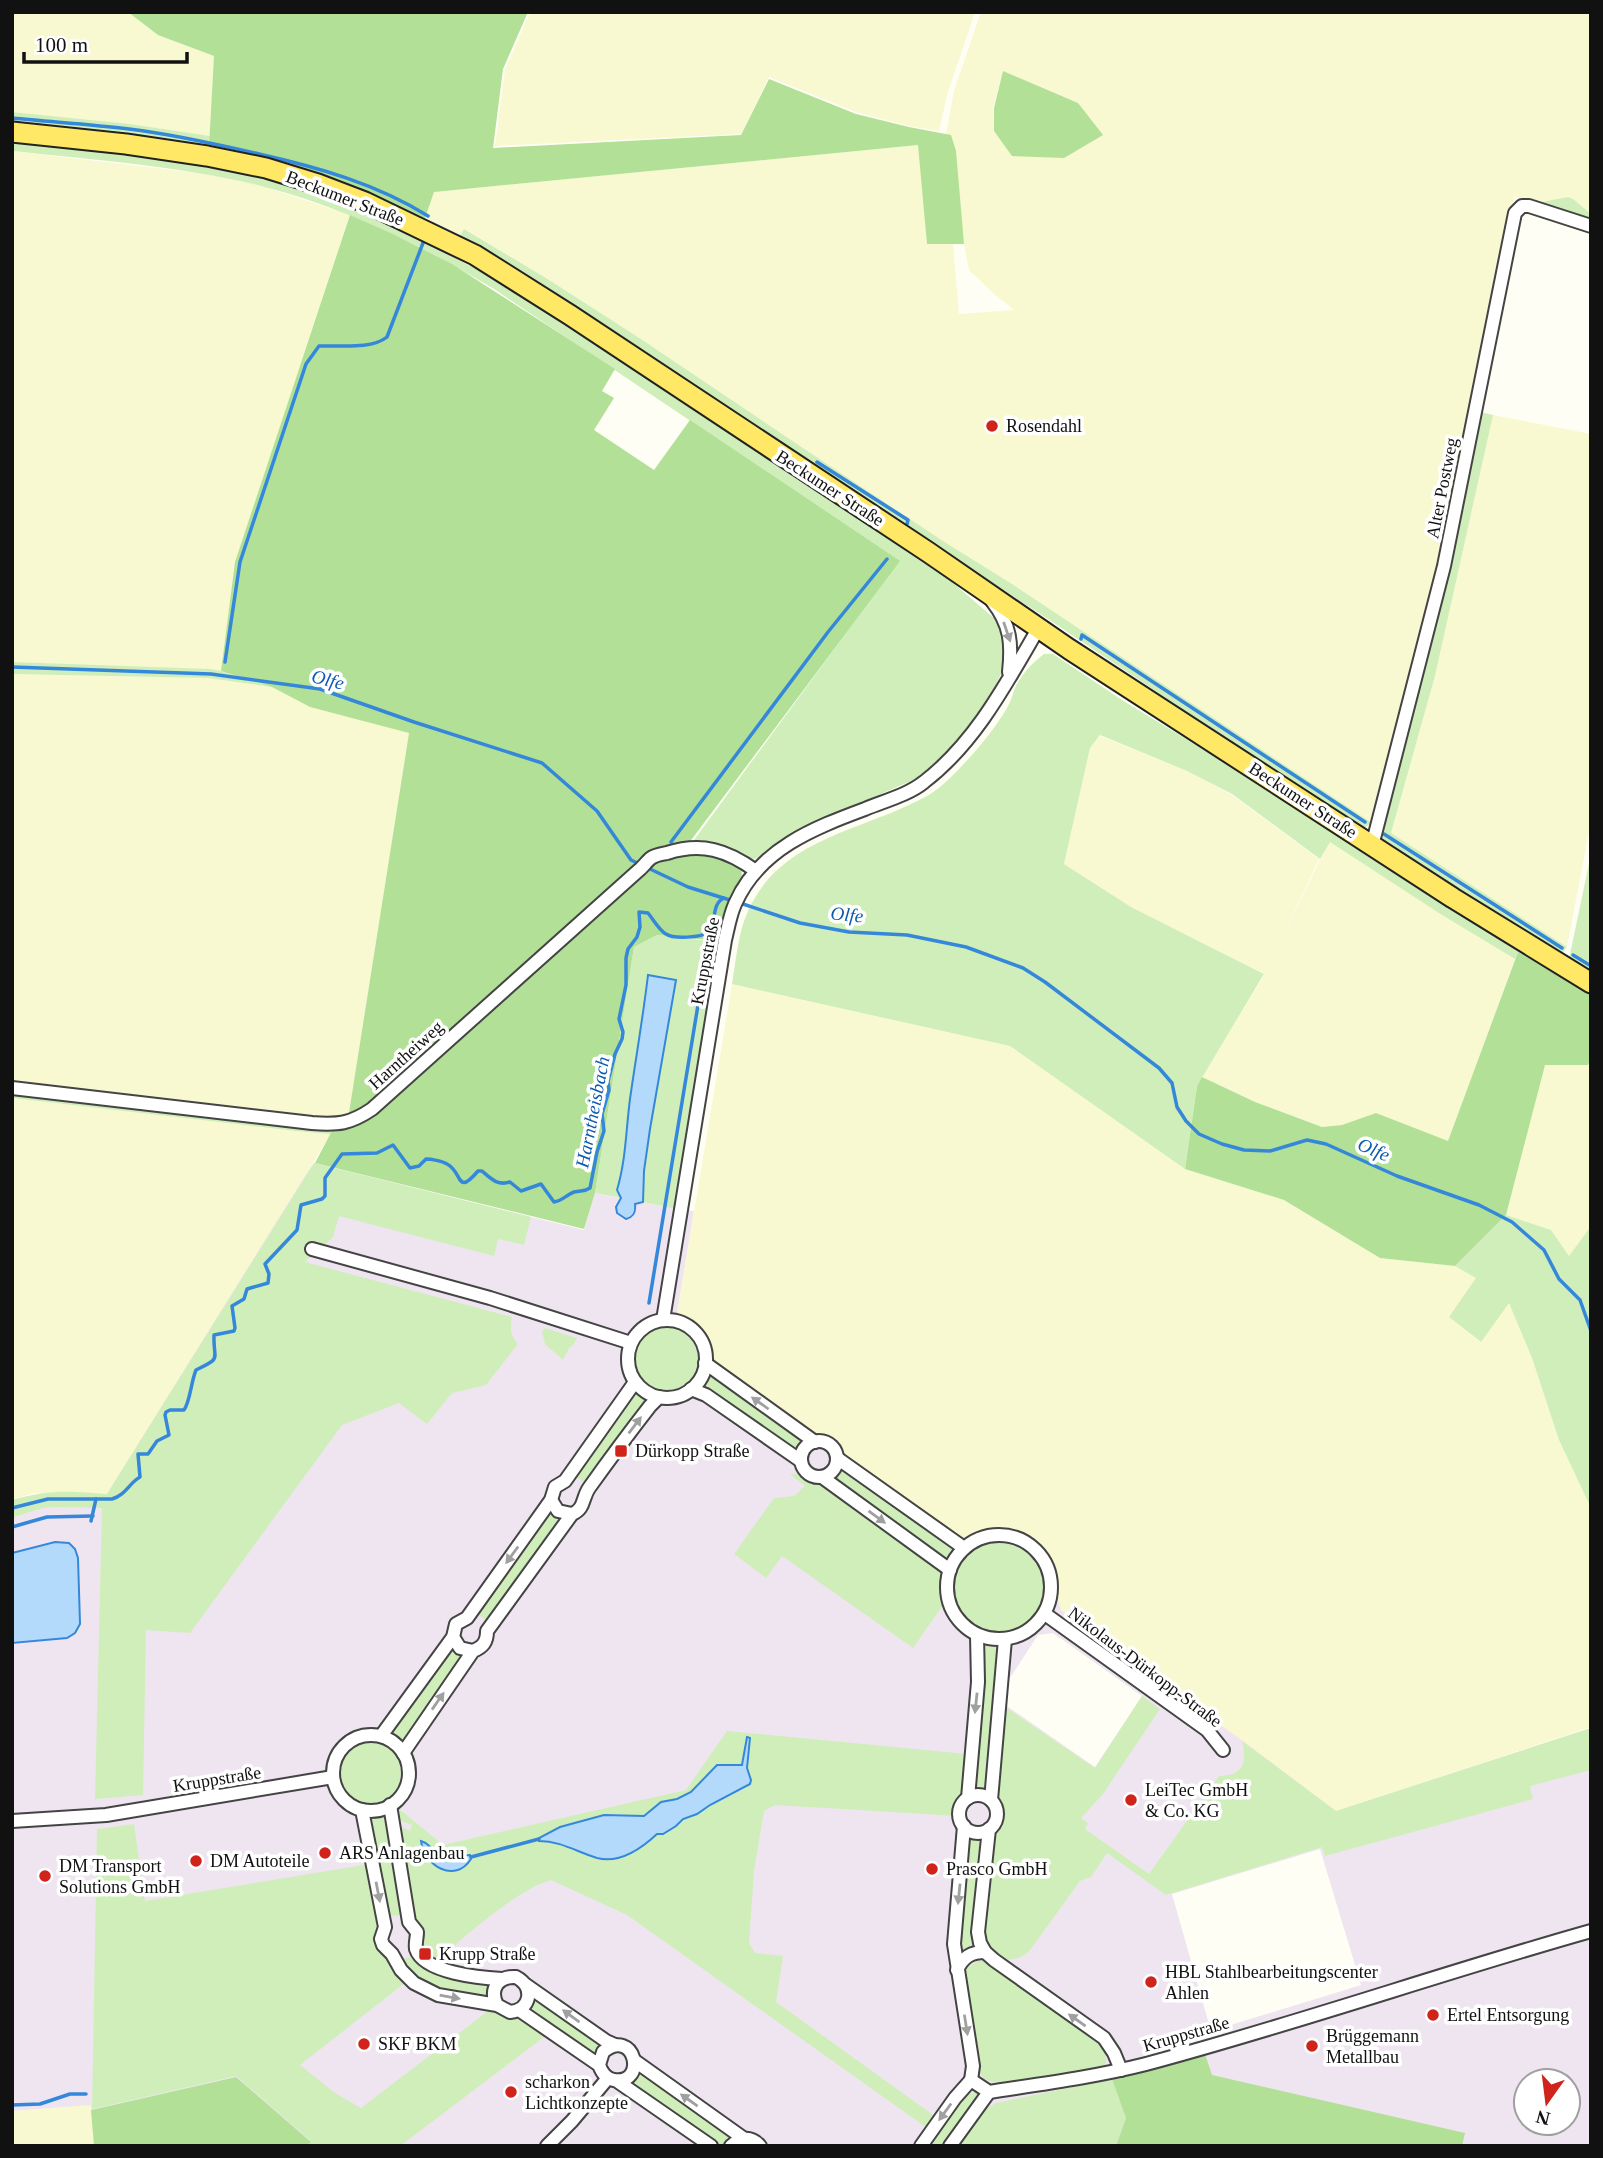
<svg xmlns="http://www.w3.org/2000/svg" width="1603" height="2158" viewBox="0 0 1603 2158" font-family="Georgia,serif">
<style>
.industrial{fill:#efe5f0;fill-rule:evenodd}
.farmland{fill:#f8f8d1;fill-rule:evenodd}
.green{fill:#d0eeba;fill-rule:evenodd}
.forest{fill:#b2e097}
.water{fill:#b4dafb;stroke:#3588d9;stroke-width:2}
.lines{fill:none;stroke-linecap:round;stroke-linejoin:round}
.stream{stroke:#3588d9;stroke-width:3.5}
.minor-casing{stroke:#444;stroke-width:16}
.primary-casing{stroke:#222;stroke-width:23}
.minor{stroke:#fff;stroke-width:12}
.primary{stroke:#ffe865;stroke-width:19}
.oneway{fill:#a0a0a0}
.poi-dot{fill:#cf231b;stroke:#fff;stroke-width:2.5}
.labels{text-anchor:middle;stroke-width:7;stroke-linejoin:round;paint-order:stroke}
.street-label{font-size:18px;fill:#111;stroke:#fff}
.poi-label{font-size:18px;fill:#111;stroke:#fff;text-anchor:start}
.water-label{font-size:19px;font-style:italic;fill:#0d5ab0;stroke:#fff}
</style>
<rect width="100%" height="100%" fill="#fffef5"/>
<path class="industrial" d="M314,1163l270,67 11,-37 27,5 -6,12 14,8 5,-6 -1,-8 9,-2 32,7 19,2 -17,103 16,10 10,10 12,25 93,72 24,10 12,16 120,80 34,-8 17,1 15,7 14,13 11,15 3,15v19l278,212 255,-83v418h-1285l4,-4 -74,-65 -145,33 -1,-4 -78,5v-593l30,-10 22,-1zM1053,1633l89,63 -47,71 -91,-63 2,-20 32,-49zM1320,1849l41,136 -150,46 -39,-137zM1526,2081h42v42h-42z"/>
<g class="farmland">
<path d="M12,12h116l30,23 56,21 -4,80 -80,-12 -118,-12z"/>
<path d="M530,12h445l-28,83 -8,36 -30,-5 -53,-14 -87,-35 -28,57 -246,12 10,-76z"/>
<path d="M981,12h610v202l-18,-15 -5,-2 -27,5 -27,-5 -72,367 -70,259 -360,-239 -69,-43 -134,-89 -168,-113 -95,-61 -81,-49 -5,7 -35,-18 8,-26 486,-47 8,99h26l6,70 55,-4 -21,-17 -24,-23 -5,-26 -13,-109 -5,-1 8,-43zM1003,71l75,32 -66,53 -18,-26 -1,-22z"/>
<path d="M12,151l194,23 56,12 88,29 -115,347 -14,109 -209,-9z"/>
<path d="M1493,415l98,19v387l-24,126 -176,-114 44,-157z"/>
<path d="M12,674l196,4 64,9 38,20 99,25 -61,387 -12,1 -324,-35z"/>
<path d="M1100,736l87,35 45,24 87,64 -43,92 53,-110 113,74 73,44 -67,183 -72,-29 -34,12 -20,2 -67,-25 -53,-25 63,-103 -134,-67 -67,-43 26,-116z"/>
<path d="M732,984l278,62 175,123 99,31 96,58 75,8 22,12 -28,39 31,25 29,-40 23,56 27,82 32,68v219l-255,84 -93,-70 -182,-131 -3,-11v-19l-3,-15 -11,-15 -14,-13 -15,-7 -17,-1 -34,8 -11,-2 -109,-78 -12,-16 -24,-10 -86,-61 -7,-11 -12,-25 -10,-10 -16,-10z"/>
<path d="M1591,1058v168l-22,30 -18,-26 -45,-15 39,-151 43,1z"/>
<path d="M12,1098l319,36 -224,360 -73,-1 -22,7z"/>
<path d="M91,2105l3,41h-82v-35z"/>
</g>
<g class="green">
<path d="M12,112l118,12 80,12 -1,11 -82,-13 -115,-12z"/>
<path d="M12,141l111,11 85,14 56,12 88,29 45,20 101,54 122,79 295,196 31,21 49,42 10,19 2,18 -5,16 -13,27 -42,56 -29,23 -107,46 -49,33 -8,2 -8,-1 -55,-14 208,-283 -405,-272c-73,-44 -150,-82 -233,-103 -81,-20 -166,-26 -249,-35z"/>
<path d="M1568,197l5,2 18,15v6l-50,-18z"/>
<path d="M464,229l82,49 95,61 168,113 134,89 69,43 360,239 -7,4 -8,-1 -309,-207 -588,-383z"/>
<path d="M1476,411l17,4 -58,261 -44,157 176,114 -4,5h-6l-172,-109 -4,-9z"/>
<path d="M1044,654h9l69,46 164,100 232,152 -3,7 -73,-44 -112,-73 -10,17 -88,-65 -45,-23 -87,-36 -10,13 -26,116 67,43 133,67 -67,112 -12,83 -175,-123 -278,-62c4,-24 6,-51 16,-73 33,-74 116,-80 179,-115 11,-6 23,-18 32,-27 18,-19 37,-41 49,-63 4,-7 5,-14 8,-20 6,-12 17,-24 28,-32z"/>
<path d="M12,662l198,7 11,2 51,16 -64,-9 -196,-4z"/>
<path d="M1591,854v119l-22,-14z"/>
<path d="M657,935l62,7 -44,267 -32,-7 -1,-6 8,-67 26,-149 -28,-5c-5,42 -12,82 -18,124 -4,30 -4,61 -13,90l5,9 -27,-5 39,-246z"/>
<path d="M12,1091l322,36 -3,7 -35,-3 -284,-33z"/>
<path d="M314,1163l217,54 -7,28 -26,-6 -4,17 -155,-40 -6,21 -28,25 207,55c-2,11 -2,18 6,27l-32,41 -34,8 -25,31 -28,-21 -57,22 -152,208 -44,-3 -3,165 -48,4 7,-291 -38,-1 -21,1 -31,10v-18c36,-11 59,-9 95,-6z"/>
<path d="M1506,1215l45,15 18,26 22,-30v282l-32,-68 -27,-82 -23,-55 -28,39 -32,-25 27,-39 -21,-12z"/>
<circle cx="666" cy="1359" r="32"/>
<path d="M545,1328l32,10 -3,6 -5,4 -6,12 -18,-16 -3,-13z"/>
<path d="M707,1372l97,69 -9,12 -94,-67z"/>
<path d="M635,1390l14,9 -62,85 -12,-8z"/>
<path d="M839,1466l118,84 -8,12 -118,-83z"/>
<path d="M790,1474h12l5,4 12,3 120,87 3,5 1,32 -30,43 -131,-92 -16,22 -32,-24 40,-56 20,-2 11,-10z"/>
<path d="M549,1511l13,8 -73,103 -13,-9z"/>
<circle cx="999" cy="1588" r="45"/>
<path d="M986,1646l16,1 -15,147 -15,-1z"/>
<path d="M452,1648l12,8 -62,89 -14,-10z"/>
<path d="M1142,1696l18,13 -57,85 -22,24 7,5 -3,6 64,45 70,-98c25,0 28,-14 23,-35l94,70 255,-83v42l-61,16 3,13 -208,57 -3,-9 -156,48 -59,-42 -16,24 -11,4 -50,69c-7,7 -15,11 -25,9 -14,-2 -22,-20 -22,-34 -1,-28 6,-65 9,-93 8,-10 10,-18 3,-30l9,-96 91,62z"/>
<path d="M727,1731l240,23 -2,44 -8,11v7l-182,-11 -11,6 -10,60 -5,72 6,10 28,3 -7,46 160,115 -9,11 -300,-213 -76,-35c-35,10 -86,57 -115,81l-14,-10 -27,-124 5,-1 10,5 2,-6 -18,-7 4,-10 45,37 243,-55zM747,1738h3l-3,30 4,12 -9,10 -32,15 -13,9 -14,5 -7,7 -19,8 -11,11 -31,14h-15l-38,-16 -23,-3 78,-26 24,3 3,-1 26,-17h7l14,-7 11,-12 40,-15z"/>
<circle cx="370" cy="1773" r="31"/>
<path d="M385,1813l18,102 -15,1 -20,-100 6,1z"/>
<path d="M134,1824l11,77 225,-37 11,60 -4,12 29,46 -106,83 35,28 26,15 131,-100 29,7 27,19 -148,112h-94l5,-5 -75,-65 -144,33 5,-280z"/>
<path d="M968,1836l15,2 -11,110 -13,6z"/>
<path d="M413,1954l77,30 -3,15 -50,-9 -23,-12 -15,-18 11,-3z"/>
<path d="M977,1961h9l115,83c5,8 6,14 4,23l-105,16c-13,-1 -18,-4 -23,-15l-15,-90 4,-10z"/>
<path d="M534,1995l69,49 -9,12 -66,-47z"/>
<path d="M638,2070l94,67 -7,9h-5l-91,-64z"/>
<path d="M1112,2079l14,39 -10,28 -159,-1 24,-33 15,-9z"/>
<path d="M977,2092l2,4 -33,50h-19c11,-16 29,-52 50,-54z"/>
</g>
<g class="forest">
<path d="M128,12h400l-25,57 -10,79 248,-13 28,-56 87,35 53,13 42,8 5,16 8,93h-37l-9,-99 -484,47 -9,26 -103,-43 -54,-16 -59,-12 5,-91 -56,-21z"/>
<path d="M1003,71l75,32 25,32 -39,23 -52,-2 -18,-25v-23z"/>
<path d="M350,215l43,19 59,30 163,105 -13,22 12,7 -20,32 60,40 36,-50 210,141 -211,282 30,11 22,11 1,13 -17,33 -6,30 -62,-6 -23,12 -39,246 -11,36 -269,-66 19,-36 14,-8 61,-386 -99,-26 -38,-20 -51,-16 14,-109z"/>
<path d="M1518,952l73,43v63l-3,7h-43l-39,150 -51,51 -75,-8 -96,-58 -99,-31 12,-83 5,-9 53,25 67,25 20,-2 34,-12 72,28z"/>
<path d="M1205,2054l7,21 253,58 -3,13h-346l10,-28 -14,-39z"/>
<path d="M236,2077l75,65 -5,4h-212l-3,-36z"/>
</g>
<g class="water">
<path d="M648,975l28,5 -26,149 -6,42 -1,31 -8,2c1,8 -1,13 -9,15l-9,-6 -1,-6 5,-9 -4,-8c9,-30 9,-61 13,-91 6,-42 13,-82 18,-124z"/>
<path d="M55,1542l14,1 6,6 3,9 2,66 -5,9 -8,5 -55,5v-90z"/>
<path d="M747,1737l3,1 -3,30 4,12 -1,4 -40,21 -13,9 -14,5 -7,7 -13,8h-6c-15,14 -38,30 -60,24 -20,-6 -36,-17 -58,-17v-3l21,-11 44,-12 40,1 17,-14 16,-3 14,-7 26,-27h25z"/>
<path d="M421,1841c8,2 8,6 14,10 10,8 23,5 35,4l1,4c-16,25 -47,7 -50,-18z"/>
</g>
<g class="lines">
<g class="stream">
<path d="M12,118c39,4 78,6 117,11 43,5 87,15 130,25 58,13 118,30 169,62"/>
<path d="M817,462l91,58 -1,4"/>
<path d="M1081,639l1,-4 283,187"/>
<path d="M225,662l15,-100 66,-198 13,-18c20,-1 52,4 68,-9l36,-94"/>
<path d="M12,667l199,7 109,15 94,33 128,41 55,48 34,49 57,27 45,14"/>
<path d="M1384,834l178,114"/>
<path d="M671,842l157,-210 59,-73"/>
<path d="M740,903l60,20 49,9 58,3 59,12 57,21 22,14 114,86 13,15 5,24 9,14 13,13 23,10 22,6 26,1 37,-11 19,4 71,32 82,29 33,17 32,28 15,29 21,21 11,31"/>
<path d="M1573,955l18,11"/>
<path d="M649,1303l61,-371"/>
<path d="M12,1508l36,-9h64c14,-4 17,-16 28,-22l-2,-23h10l9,-13 12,-6 -4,-20 1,-3 4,-2h14c6,-8 7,-28 12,-40 27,-13 17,-9 18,-35l20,-4 1,-3 -3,-22 12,-7 3,-10 21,-6 1,-9 -4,-10 32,-34 4,-25 21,-6 3,-3v-18l17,-24 35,-1 16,-8 17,23 9,-2 7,-7c5,0 16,2 21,5 16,8 9,33 31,7h4c9,8 16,15 28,11l11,9 20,-7 13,18c8,-1 12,-7 20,-10 7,-2 10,0 16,-4l7,-36 7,-21 -2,-17 7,-24 -1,-9 7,-27 7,-15 1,-7 -4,-13 7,-34v-27l2,-9 9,-12 3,-10 -1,-15 9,1c5,6 11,17 18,21 7,5 36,4 42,-2 10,-10 2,-27 16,-34"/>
<path d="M91,1521l5,-22"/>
<path d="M12,1527l35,-10 46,-1"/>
<path d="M471,1857l68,-18"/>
<path d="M12,2105l28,-1 30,-10h16"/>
</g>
<g class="minor-casing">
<g id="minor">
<path d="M992,601c19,24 20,43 17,71"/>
<path d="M1372,846l72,-280 71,-353 7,-7h7l62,20"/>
<path d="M12,1088l300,35c26,2 38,1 60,-14l267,-239c4,-3 8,-9 12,-12 4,-3 11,-4 16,-5 35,-11 60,-3 89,18"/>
<path d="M312,1249l178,49 141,45"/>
<path d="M663,1320l62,-380c3,-12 5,-25 10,-36 24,-55 79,-76 130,-95 19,-8 43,-14 59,-27 51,-39 82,-98 114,-153"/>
<circle cx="667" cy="1359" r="39"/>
<path d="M705,1363l110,79"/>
<path d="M691,1389l15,6 95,66"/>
<circle cx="819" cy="1459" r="18"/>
<path d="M837,1458l127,90"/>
<path d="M822,1477l128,93"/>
<path d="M551,1500l7,11 14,3"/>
<circle cx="999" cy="1587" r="52"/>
<path d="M1045,1614l162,116 16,20"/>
<path d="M453,1637l7,11 13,3"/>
<circle cx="371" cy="1773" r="38"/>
<path d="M381,1736l72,-99 3,-13 11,-6 84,-118 4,-13 10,-6 70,-99"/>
<path d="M403,1753l70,-102c10,-4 14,-9 14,-20l85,-117c13,-5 10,-16 17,-26 20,-28 40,-55 61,-82l9,-9"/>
<circle cx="978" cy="1814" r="19"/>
<path d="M968,1798l10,-116 -1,-47"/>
<path d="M991,1800l14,-161"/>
<path d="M390,1805l19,117 8,10c0,6 -2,11 -1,17 8,24 65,29 86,30"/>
<path d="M362,1810l23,117 -4,12 2,6 9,9 9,16 13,13 24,12 59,10 13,7c21,-2 25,-25 6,-35 -18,-1 -27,12 -19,28"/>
<path d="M12,1821l94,-6 227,-38"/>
<path d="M964,1826l-10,118 19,122 -2,14"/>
<path d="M989,1829l-11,103 2,11 5,9 9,8 110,78 10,15 7,17"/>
<path d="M957,1970c6,-13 14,-18 28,-18"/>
<path d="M526,1985l80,56 9,4"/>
<path d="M519,2010l80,55c3,8 7,14 15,15 34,5 21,-54 -11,-28l-4,13"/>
<path d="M635,2061l108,77"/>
<path d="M971,2080l18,12c52,-8 106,-15 157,-28 150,-40 296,-91 445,-133"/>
<path d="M617,2081l94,65"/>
<path d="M547,2146l25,-25 36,-43"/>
<path d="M731,2146c9,-9 20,-10 29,0"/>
<path d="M921,2146l34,-48 16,-18"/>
<path d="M950,2146l39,-54"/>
</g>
</g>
<g class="primary-casing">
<path id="primary" d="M12,132l114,12 81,12 59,12 52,16 47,18 110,53 95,60 358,237 141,97 384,249 138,85"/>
</g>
<use href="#minor" class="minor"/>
<use href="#primary" class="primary"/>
</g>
<defs><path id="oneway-solid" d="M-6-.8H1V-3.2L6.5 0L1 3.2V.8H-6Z" transform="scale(1.75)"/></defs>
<g class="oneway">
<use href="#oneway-solid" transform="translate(1007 632) rotate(71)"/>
<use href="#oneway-solid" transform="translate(760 1403) rotate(-145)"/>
<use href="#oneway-solid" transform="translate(635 1425) rotate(-53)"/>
<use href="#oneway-solid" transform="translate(877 1517) rotate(36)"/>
<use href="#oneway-solid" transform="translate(512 1555) rotate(126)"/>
<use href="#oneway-solid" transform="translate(438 1701) rotate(-55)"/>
<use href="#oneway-solid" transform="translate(976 1703) rotate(96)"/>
<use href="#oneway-solid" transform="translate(378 1892) rotate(79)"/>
<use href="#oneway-solid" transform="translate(959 1894) rotate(96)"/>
<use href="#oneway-solid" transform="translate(450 1997) rotate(10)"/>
<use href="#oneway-solid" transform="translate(571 2016) rotate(-144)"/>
<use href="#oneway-solid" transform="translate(1077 2020) rotate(-145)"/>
<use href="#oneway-solid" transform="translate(966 2025) rotate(81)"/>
<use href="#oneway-solid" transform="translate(689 2100) rotate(-145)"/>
<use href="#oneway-solid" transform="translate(945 2112) rotate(126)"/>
</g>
<g class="poi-dot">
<circle cx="992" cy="426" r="7"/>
<rect x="614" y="1444" width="14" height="14" rx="3.5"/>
<circle cx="1131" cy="1800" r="7"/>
<circle cx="325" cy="1853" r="7"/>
<circle cx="196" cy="1861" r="7"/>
<circle cx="932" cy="1869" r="7"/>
<circle cx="45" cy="1876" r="7"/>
<rect x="418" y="1947" width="14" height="14" rx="3.5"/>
<circle cx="1151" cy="1982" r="7"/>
<circle cx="1433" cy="2015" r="7"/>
<circle cx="364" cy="2044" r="7"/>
<circle cx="1312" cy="2046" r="7"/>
<circle cx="511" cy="2092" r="7"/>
</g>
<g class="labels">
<g class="street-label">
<text transform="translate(345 198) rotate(21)" y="6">Beckumer Straße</text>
<text transform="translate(830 488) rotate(33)" y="6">Beckumer Straße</text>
<text transform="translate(1442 488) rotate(-79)" y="6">Alter Postweg</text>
<text transform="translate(1303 800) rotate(33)" y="6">Beckumer Straße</text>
<text transform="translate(705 961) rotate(-79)" y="6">Kruppstraße</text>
<text transform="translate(406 1055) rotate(-42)" y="6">Harntheiweg</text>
<text transform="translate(1145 1667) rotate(37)" y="6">Nikolaus-Dürkopp-Straße</text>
<text transform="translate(217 1779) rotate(-9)" y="6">Kruppstraße</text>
<text transform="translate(1186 2034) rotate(-16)" y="6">Kruppstraße</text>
</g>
<g class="poi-label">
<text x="1006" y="432">Rosendahl</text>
<text x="635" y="1457">Dürkopp Straße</text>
<text x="1145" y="1796">LeiTec GmbH<tspan x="1145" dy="21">&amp; Co. KG</tspan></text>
<text x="339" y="1859">ARS Anlagenbau</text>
<text x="210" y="1867">DM Autoteile</text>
<text x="59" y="1872">DM Transport<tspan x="59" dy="21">Solutions GmbH</tspan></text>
<text x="946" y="1875">Prasco GmbH</text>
<text x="439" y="1960">Krupp Straße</text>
<text x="1165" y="1978">HBL Stahlbearbeitungscenter<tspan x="1165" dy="21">Ahlen</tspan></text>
<text x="1447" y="2021">Ertel Entsorgung</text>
<text x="1326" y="2042">Brüggemann<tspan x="1326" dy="21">Metallbau</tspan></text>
<text x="378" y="2050">SKF BKM</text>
<text x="525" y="2088">scharkon<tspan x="525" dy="21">Lichtkonzepte</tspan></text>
</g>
<g class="water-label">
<text transform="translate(328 679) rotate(14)" y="7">Olfe</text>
<text transform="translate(847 914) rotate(6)" y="7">Olfe</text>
<text transform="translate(592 1112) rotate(-79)" y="7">Harntheisbach</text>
<text transform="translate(1374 1149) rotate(23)" y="7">Olfe</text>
</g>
</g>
<rect width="1603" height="2158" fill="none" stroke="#111111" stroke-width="28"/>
<g transform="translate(1547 2102) rotate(194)"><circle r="33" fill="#ffffff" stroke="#a0a0a0" stroke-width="2"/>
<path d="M0-5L12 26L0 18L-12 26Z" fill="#cf231b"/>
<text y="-10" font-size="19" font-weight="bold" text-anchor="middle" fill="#111111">N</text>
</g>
<path d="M24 52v10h163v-10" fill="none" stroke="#111111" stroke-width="3.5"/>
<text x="35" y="52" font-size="21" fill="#111111" stroke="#ffffff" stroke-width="5" paint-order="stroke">100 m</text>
</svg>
